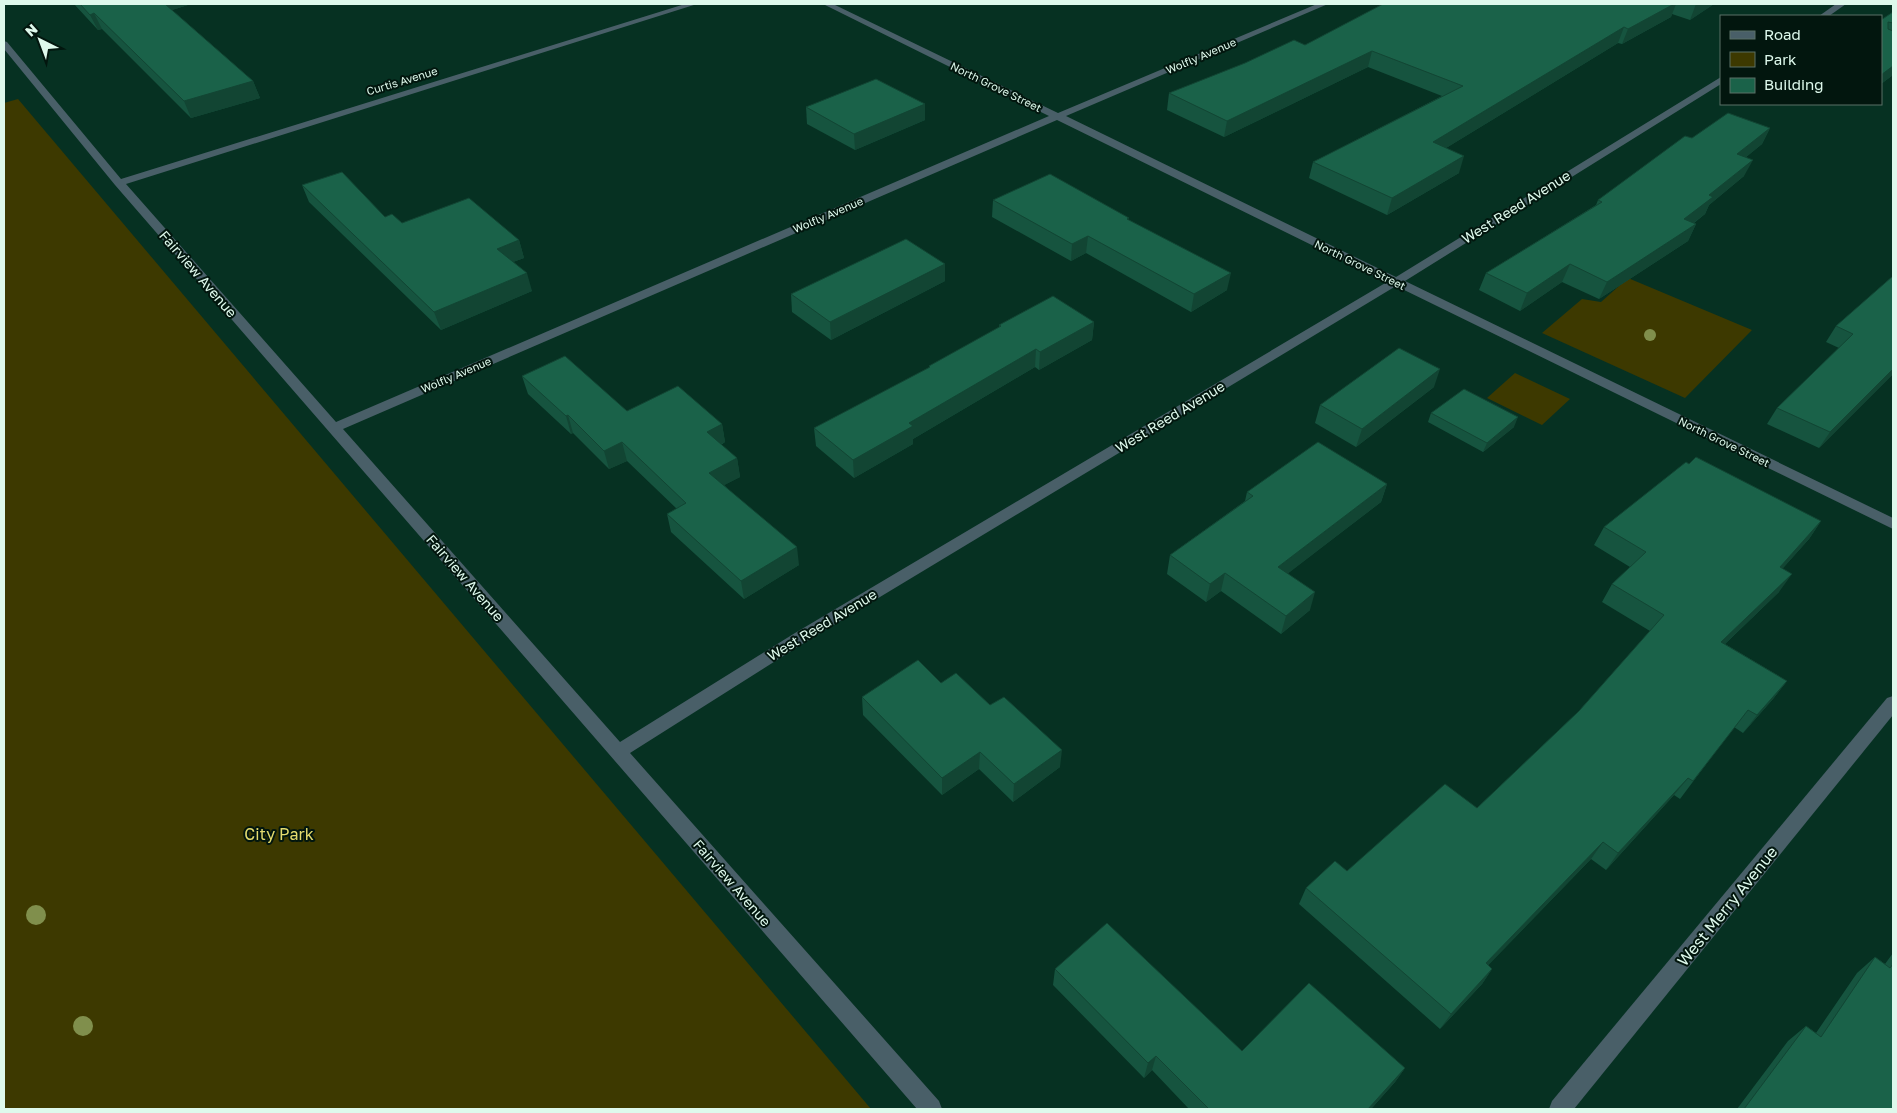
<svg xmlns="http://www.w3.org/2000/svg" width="1897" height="1113" viewBox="0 0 1897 1113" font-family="'Golos Text',sans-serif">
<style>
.green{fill:#3d3900}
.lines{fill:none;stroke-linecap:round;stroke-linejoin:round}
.minor{fill:#495f68;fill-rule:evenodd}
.tree{fill:#808f4c}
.wall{fill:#16543f}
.shaded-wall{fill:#124533}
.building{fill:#1a6249;stroke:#124533}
.labels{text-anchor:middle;stroke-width:4;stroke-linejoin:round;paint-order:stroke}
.far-street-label{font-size:11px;fill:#def9ec;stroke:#02160e}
.street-label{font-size:14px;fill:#def9ec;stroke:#02160e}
.near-park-label{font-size:16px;fill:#e4dc6e;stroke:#02160e}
.near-street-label{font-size:16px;fill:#def9ec;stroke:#02160e}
</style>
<rect width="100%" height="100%" fill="#063122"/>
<g class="green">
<path d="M18,99l853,1010h-867v-1006z"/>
<path d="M1628,278l124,52 -67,68 -143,-65 40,-34 19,3z"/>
<path d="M1515,373l55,26 -28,26 -55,-27z"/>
</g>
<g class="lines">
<g class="minor">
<path d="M685,4h12l-571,180 210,238 713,-306 -226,-112h10l225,109 259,-109h11l-262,112 330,161 325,-200v7l-316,197 488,237v11l-497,-243 -589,355 -177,112 309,348 3,8h-25l-802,-924 -111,-136v-8l3,1 114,137zM1057,120l330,162 -592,351 -175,109 -277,-313z"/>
<path d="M1836,4h10l-17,12h-10z"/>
<path d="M1893,696v19l-319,394h-25l3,-8 335,-403z"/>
</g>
</g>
<g class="tree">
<circle cx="1650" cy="335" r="6"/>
<circle cx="36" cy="915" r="10"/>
<circle cx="83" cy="1026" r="10"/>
</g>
<g class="wall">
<path d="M74,4h117l-19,6 81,71 7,17 -69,20 -89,-89 -4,1z"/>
<path d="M1383,4h331l-24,16 -18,-6 -1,3 -49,27 -4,-1 -172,105 13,25 -72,42 -78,-37 4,-16 129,-66 -74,-29 -144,70 -57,-27 2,-17 136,-48z"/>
<path d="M1893,12v63l-12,9v-64z"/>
<path d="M806,107l119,13 -70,30 -48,-26z"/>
<path d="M1770,128l-8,16 -16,13 -2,19 -35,29 -4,9 -11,9 2,1 -8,17 -89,58 -37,-17 -42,29 -41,-21 7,-17 110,-68 2,-5z"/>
<path d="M302,185l83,32 17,6 117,17 5,18 -11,4 19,29 -91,39 -132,-128z"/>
<path d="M993,200l136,20 98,70 -36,22 -105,-59 -15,8 -79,-44z"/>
<path d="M1893,276v98l-74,74 -52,-24 10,-16 62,-60 -13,-6 10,-16z"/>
<path d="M945,281l-114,59 -39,-28 -1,-18z"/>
<path d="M1094,322l-2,18 -53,30 -4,-3 -122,72v5l-59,34 -38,-32 -2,-18 115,-60v-2l70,-38v-3z"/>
<path d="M522,376l105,35 95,13 3,18 -4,3 16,13 3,19 -16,8 75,80 -55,34 -73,-67 -4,-18 10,-5 -50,-48 -18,8 -36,-36 -2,1 -43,-40z"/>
<path d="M1434,387l-78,60 -41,-24 5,-18z"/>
<path d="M1431,413l83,14 -31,25 -55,-30z"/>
<path d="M1387,484l-6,18 -93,71 22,37 -29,24 -60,-43 -15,11 -39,-28 3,-19 75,-54 2,-9z"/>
<path d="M1821,521l-12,18 -27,30 -3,23 -54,52 62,37 -14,18 -30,34 -9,-6 -54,72 -6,-4 -68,75 -15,-11 -103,106 4,4 -10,15 -42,45 -141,-125 7,-16 41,-17 130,-63 102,-97 71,-80 -48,-29 10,-18 18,-17 -36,-22 10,-18z"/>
<path d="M941,683l49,22 70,62 -47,35 -34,-33 -37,26 -79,-80 -1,-18z"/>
<path d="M1893,953v156h-156l51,-68 18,-15 10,7 41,-60 18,-16 10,7z"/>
<path d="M1055,969l187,82 163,17 -10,14 -24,27h-182l-37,-39 -8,8 -91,-93z"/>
</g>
<g class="shaded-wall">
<path d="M163,4h28l-22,7z"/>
<path d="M1674,4h2l-5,13 -49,27 6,-15z"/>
<path d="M1696,4h18l-24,16z"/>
<path d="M94,13l8,16 -4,1 -8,-15z"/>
<path d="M1624,27l-6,16 -190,116 5,-17z"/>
<path d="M1372,51l-4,16 -144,70 3,-16z"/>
<path d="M1893,66v9l-12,9v-9z"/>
<path d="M253,81l7,17 -69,20 -7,-17z"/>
<path d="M925,104v16l-70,30 -1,-16z"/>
<path d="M1770,128l-8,16 -33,27 8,-17z"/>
<path d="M1464,156l-5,17 -72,42 5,-17z"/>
<path d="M1753,160l-9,16 -35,29 -4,9 -29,22 8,-17 25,-24z"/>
<path d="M1696,224l-8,17 -89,58 8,-17z"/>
<path d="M1088,236l-2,17 -15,8 1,-17z"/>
<path d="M519,240l5,18 -22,8 -5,-17z"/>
<path d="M945,264v17l-114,59 -1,-18z"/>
<path d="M1570,264l-8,18 -42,29 7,-18z"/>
<path d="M527,273l5,18 -91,39 -7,-18z"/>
<path d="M1231,273l-4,17 -36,22 3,-18z"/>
<path d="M1094,322l-2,18 -53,30 1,-18z"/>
<path d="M1036,349l-1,18 -122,72v5l-59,34 -1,-18 56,-37z"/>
<path d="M1440,369l-6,18 -78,60 6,-18z"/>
<path d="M1893,369v5l-74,74 11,-16z"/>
<path d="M568,415l5,18 -2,1 -5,-18z"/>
<path d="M1518,417l-4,10 -31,25 4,-9z"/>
<path d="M722,424l3,18 -15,8 -3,-18z"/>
<path d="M622,442l5,19 -18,8 -5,-18z"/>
<path d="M737,458l3,19 -27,14 -4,-18z"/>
<path d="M1387,484l-6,18 -108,83 5,-18z"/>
<path d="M1821,521l-12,18 -42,47 13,-19z"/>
<path d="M797,547l2,18 -55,34 -3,-18z"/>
<path d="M1225,573l-4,18 -15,11 4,-18z"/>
<path d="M1792,574l-13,18 -71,68 13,-18z"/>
<path d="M1315,592l-5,18 -29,24 5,-18z"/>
<path d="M1787,681l-14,18 -30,34 14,-18z"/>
<path d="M1062,750l-2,17 -47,35 1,-18z"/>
<path d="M980,752l-1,17 -37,26v-17z"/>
<path d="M1688,778l-14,17 -68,75 12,-17z"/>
<path d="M1603,842l-12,17 -116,120 11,-16z"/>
<path d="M1492,969l-10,15 -42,45 11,-15z"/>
<path d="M1156,1056l-4,14 -8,8 4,-15z"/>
<path d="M1405,1068l-10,14 -24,27h-3z"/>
</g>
<g class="building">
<path d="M80,4h85l88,77 -69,20 -90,-88 -4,2z"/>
<path d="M1383,4h291l-46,25 -4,-2 -191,115 31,14 -72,42 -79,-36 150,-76 -91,-35 -145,70 -58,-28 76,-30 49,-23 11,5z"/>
<path d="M1893,12v11l-5,-1v7l5,2v35l-12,9v-55z"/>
<path d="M876,79l49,25 -71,30 -48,-27z"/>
<path d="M1728,113l42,15 -33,26 16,6 -44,35 4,2 -29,22 12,5 -89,58 -37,-18 -43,29 -41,-20 116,-71 -4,-2 87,-64 7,2z"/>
<path d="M342,172l43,45 7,-3 10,9 67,-25 50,42 -22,9 30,24 -93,39 -132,-127z"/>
<path d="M1050,174l79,44 -2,1 104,54 -37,21 -106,-58 -16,8 -79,-44z"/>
<path d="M906,239l39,25 -115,58 -39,-28z"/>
<path d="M1893,276v93l-63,63 -53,-24 76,-74 -17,-8z"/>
<path d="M1053,296l41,26 -54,30 -4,-3 -127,74 4,3 -60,34 -39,-32 116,-61 -1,-1 72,-40 -2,-1z"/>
<path d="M1399,348l41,21 -78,60 -42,-24z"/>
<path d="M565,356l62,55 51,-25 44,38 -15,8 30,26 -28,15 88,74 -56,34 -74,-67 19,-11 -64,-61 -18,9 -36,-36 -2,1 -44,-40z"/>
<path d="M1464,389l54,28 -31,26 -56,-30z"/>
<path d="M1318,442l69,42 -109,83 37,25 -29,24 -61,-43 -15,11 -40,-29 83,-59 -6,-4z"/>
<path d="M1696,457l125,64 -41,46 12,7 -71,68 66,39 -30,34 -9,-5 -55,71 -5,-3 -70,75 -15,-11 -117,121 6,6 -41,45 -145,-126 29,-27 12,10 98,-87 32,24 102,-97 85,-96 -52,-31 34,-32 -42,-25 82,-65 3,2z"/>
<path d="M918,660l23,23 15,-10 34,32 14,-8 58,53 -48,34 -34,-32 -38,26 -80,-81z"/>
<path d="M1107,923l135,128 67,-68 96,85 -37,41h-159l-53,-53 -8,7 -93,-94z"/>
<path d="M1875,957l15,11 3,-4v145h-149l62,-83 15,11z"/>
</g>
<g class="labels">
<g class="far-street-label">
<text transform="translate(1201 56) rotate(-23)" y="4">Wolfly Avenue</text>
<text transform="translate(402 81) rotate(-17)" y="4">Curtis Avenue</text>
<text transform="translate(996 87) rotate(26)" y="4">North Grove Street</text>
<text transform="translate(828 215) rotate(-23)" y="4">Wolfly Avenue</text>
<text transform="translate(1360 265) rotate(26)" y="4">North Grove Street</text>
<text transform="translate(456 375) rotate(-23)" y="4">Wolfly Avenue</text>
<text transform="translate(1724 442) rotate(26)" y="4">North Grove Street</text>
</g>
<g class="street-label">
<text transform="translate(1516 207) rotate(-32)" y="5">West Reed Avenue</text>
<text transform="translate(198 274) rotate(49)" y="5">Fairview Avenue</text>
<text transform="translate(1170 417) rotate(-31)" y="5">West Reed Avenue</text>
<text transform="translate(465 578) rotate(49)" y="5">Fairview Avenue</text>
<text transform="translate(822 625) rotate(-31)" y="5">West Reed Avenue</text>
<text transform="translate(732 883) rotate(49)" y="5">Fairview Avenue</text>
</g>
<g class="near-park-label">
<text x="279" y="840">City Park</text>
</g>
<g class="near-street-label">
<text transform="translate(1727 906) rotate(-51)" y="6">West Merry Avenue</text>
</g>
</g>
<rect width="1897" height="1113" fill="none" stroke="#def9ec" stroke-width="10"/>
<rect x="1720" y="15" width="162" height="90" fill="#02160e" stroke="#5a7167"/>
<rect x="1730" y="31" width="25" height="8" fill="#495f68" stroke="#5a7167"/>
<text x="1764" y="40" font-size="15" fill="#def9ec">Road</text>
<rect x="1730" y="52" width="25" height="15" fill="#3d3900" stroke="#5a7167"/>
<text x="1764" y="65" font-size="15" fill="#def9ec">Park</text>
<rect x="1730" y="78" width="25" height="15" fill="#1a6249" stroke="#5a7167"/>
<text x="1764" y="90" font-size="15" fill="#def9ec">Building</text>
<g transform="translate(40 40) rotate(318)" stroke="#02160e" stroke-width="4" paint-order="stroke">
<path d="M0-4L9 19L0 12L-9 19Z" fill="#def9ec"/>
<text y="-8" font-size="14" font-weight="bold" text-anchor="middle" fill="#def9ec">N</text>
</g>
</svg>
